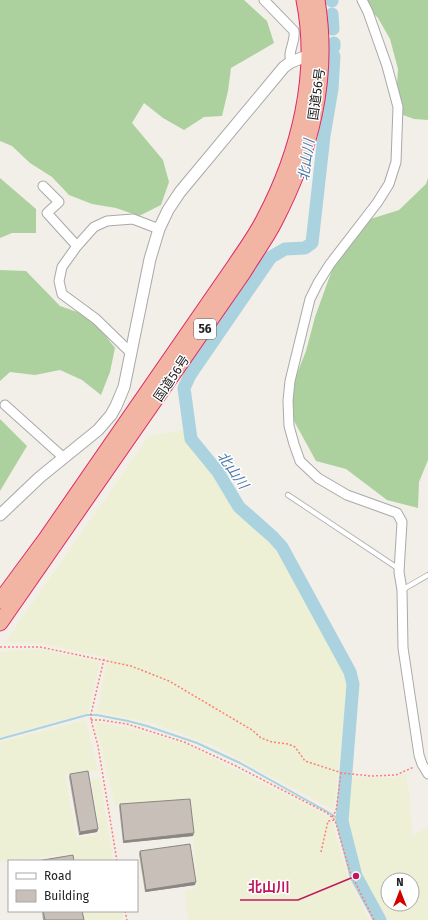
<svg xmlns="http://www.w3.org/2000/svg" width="428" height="920" viewBox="0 0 428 920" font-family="'Fira Sans','Noto Sans JP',sans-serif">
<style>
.farmland{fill:#eef0d5;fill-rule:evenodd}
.forest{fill:#add19e}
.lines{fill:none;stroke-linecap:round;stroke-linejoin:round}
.stream{stroke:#aad3df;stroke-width:2}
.river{stroke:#aad3df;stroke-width:13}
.service-casing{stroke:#a9a9a9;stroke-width:6}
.minor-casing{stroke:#a9a9a9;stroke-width:11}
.tertiary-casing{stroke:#a9a9a9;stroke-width:13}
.trunk-casing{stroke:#dc2a67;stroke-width:17}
.path{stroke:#fa8072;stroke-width:1.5;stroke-dasharray:2 2;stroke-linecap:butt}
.service{stroke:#fff;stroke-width:4.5}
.minor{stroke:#fff;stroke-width:9}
.tertiary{stroke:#fff;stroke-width:11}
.trunk{stroke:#f2b4a3;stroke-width:15}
.wall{fill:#aba49e}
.shaded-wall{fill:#8b8681}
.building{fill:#c7bfb8;stroke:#8b8681}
.labels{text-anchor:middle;stroke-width:3;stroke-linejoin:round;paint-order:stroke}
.shield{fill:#fff;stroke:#646464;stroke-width:1}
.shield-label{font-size:12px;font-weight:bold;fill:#222}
.street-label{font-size:13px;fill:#222;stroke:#fff}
.water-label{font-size:14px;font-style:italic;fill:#4a7aab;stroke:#fff}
.leader{fill:none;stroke:#c2185b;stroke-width:1.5}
.callout-dot{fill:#c2185b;stroke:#fff;stroke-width:1.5}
.callout-label{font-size:14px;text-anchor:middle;font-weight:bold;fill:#c2185b;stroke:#fff;stroke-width:3;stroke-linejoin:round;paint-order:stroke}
</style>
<rect width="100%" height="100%" fill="#f2efe9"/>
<g class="farmland">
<path d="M183,430l5,15 28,35 23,35 39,34 67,125 2,13 -13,123 -122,-65 -60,-22 -55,-11 11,-54 -68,-15 -35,-1 144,-206z"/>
<path d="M39,649l61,13 -12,51 -88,24v-85z"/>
<path d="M86,720l12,51 -33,4 12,63 23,-4 -9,-55 9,-1 13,83h-38l-2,-7 -73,8v-120z"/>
<path d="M95,722l35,6 55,16 139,70 9,10 15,52 21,44h-181l-3,-29 12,-3 -7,-89 -75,6z"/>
<path d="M406,774l4,23 2,39 16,-9v93h-41l-27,-45 -14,-54 4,-44 43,1zM388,880h24v24h-24z"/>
<path d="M83,911h39l1,9h-39z"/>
</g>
<g class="forest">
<path d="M0,0h244l23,21 7,22 -43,25 -3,23 -6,25 -18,1 -20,13 -21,-12 -19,-15 -12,20 31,37 6,22 -8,23 -22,11 -23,-8 -24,-4 -23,-9 -17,-18 -22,-14 -18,-17 -12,-5z"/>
<path d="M360,0h68v120l-14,-1 -19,-7 3,-43 -8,-30 -12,-21z"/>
<path d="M0,178l36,31v24h-24l-12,5z"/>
<path d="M428,178v282l-9,22 -1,26 -31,-8 -41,-31 -30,-8 -22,-40 -2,-35 14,-35 9,-34 13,-36 11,-29 25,-31 35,-11 27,-26z"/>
<path d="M0,270l26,1 34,35 23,8 18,16 14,18 -5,24 -9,23 -19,-15 -22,-10 -25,5 -25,-3 -10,9z"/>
<path d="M0,419l27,27 -27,45z"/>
</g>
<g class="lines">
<path class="stream" d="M0,739l87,-24h10l31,6 19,5 50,17 43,20 86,48 16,10"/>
<g class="river">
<path d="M331,0l1,1"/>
<path d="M332,14l1,15"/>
<path d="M334,43v4"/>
<path d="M334,56l-2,33 -8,47 -12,107 -7,5 -20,1 -14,8 -81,118 -6,13 7,51 27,33 21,35 34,30 9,10 68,125 3,12 -11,137 14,55 24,44"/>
</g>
<g class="service-casing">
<g id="service">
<path d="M288,495l111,74"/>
<path d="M402,590l26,-15"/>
</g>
</g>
<g class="minor-casing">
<g id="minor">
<path d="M264,0l30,31c2,11 -7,20 -3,31"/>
<path d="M362,0l6,12 19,54 11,41 -2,55 -7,22 -12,19 -47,61 -12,19 -8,16 -20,82 -2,20 1,25 5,18 6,17 18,17 29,17 50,18 5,9 -3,50 3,18 1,58 16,107 3,9 6,10"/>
<path d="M43,186l16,16 -12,11 30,33"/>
<path d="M131,353l-35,-34 -34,-25 -3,-13 3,-14 15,-21 17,-19 13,-6 26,-2 26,10"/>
<path d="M5,405l59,53"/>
</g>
</g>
<g class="tertiary-casing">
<path id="tertiary" d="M0,515l40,-38 58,-47 13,-15 5,-9 8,-19 26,-128 9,-30 9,-19 12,-18 104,-125 7,-5 24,-9"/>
</g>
<g class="trunk-casing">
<g id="trunk">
<path d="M0,601l45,-61 190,-275c10,-15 21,-30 29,-46 35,-66 55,-145 40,-219"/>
<path d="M0,623l243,-350c10,-17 23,-34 32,-52 36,-70 55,-142 42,-221"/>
</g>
</g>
<g class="path">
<path d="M0,647h40l91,19 38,15 83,49 9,8 11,4 16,2 7,3 10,14 37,12 29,3 25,-1 18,-8"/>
<path d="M104,659l-13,55v6l7,26 19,115"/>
<path d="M91,720h10l26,4 57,18 52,24 91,47 8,7 15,52 24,48"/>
<path d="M332,817l4,-6 5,-38"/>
<path d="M321,852l7,-31 7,-1"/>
<path d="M125,911l2,9"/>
</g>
<use href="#service" class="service"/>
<use href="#minor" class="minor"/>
<use href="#tertiary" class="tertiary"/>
<use href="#trunk" class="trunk"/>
</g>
<g class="wall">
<path d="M70,774l28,55 -1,3 -18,3 -10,-58z"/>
<path d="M120,804l73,32 -70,7 -4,-37z"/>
<path d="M140,851l55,34 -50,7 -6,-38z"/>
<path d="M42,911h40l2,9h-41z"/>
</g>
<g class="shaded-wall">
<path d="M98,829l-1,3 -18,3 1,-3z"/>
<path d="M194,833l-1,3 -70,7 1,-2z"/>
<path d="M196,882l-1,3 -50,7 1,-2z"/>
</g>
<g class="building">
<path d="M88,771l10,58 -18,3 -10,-58z"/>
<path d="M190,799l4,34 -70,8 -4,-37z"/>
<path d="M190,844l6,38 -50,8 -6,-39z"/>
<path d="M73,855l1,6h-37z"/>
<path d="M43,911h39l2,9h-39z"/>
</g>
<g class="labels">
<rect class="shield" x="194" y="319" width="22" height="20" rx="3"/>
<g class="shield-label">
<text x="205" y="333">56</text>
</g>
<g class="street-label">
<text transform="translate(316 94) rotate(-82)" y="5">国道56号</text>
<text transform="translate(171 378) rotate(-56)" y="5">国道56号</text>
</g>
<g class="water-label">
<text transform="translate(306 160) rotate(-82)" y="5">北山川</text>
<text transform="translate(233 470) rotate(55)" y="5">北山川</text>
</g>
</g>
<path class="leader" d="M356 876L298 900H240"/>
<circle class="callout-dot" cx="356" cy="876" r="4"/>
<g class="callout-label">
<text x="269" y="892">北山川</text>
</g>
<rect x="8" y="860" width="130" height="52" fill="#ffffff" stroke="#a7a7a7"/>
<rect x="16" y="873" width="20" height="6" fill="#ffffff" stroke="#a7a7a7"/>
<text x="44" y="880" font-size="12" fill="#222222">Road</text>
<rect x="16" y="890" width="20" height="12" fill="#c7bfb8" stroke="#a7a7a7"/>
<text x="44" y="900" font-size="12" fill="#222222">Building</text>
<g transform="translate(400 892)"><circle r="19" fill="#ffffff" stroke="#a7a7a7"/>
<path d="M0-3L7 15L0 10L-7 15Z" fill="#d40000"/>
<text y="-6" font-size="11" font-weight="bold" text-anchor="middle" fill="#222222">N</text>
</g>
</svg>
